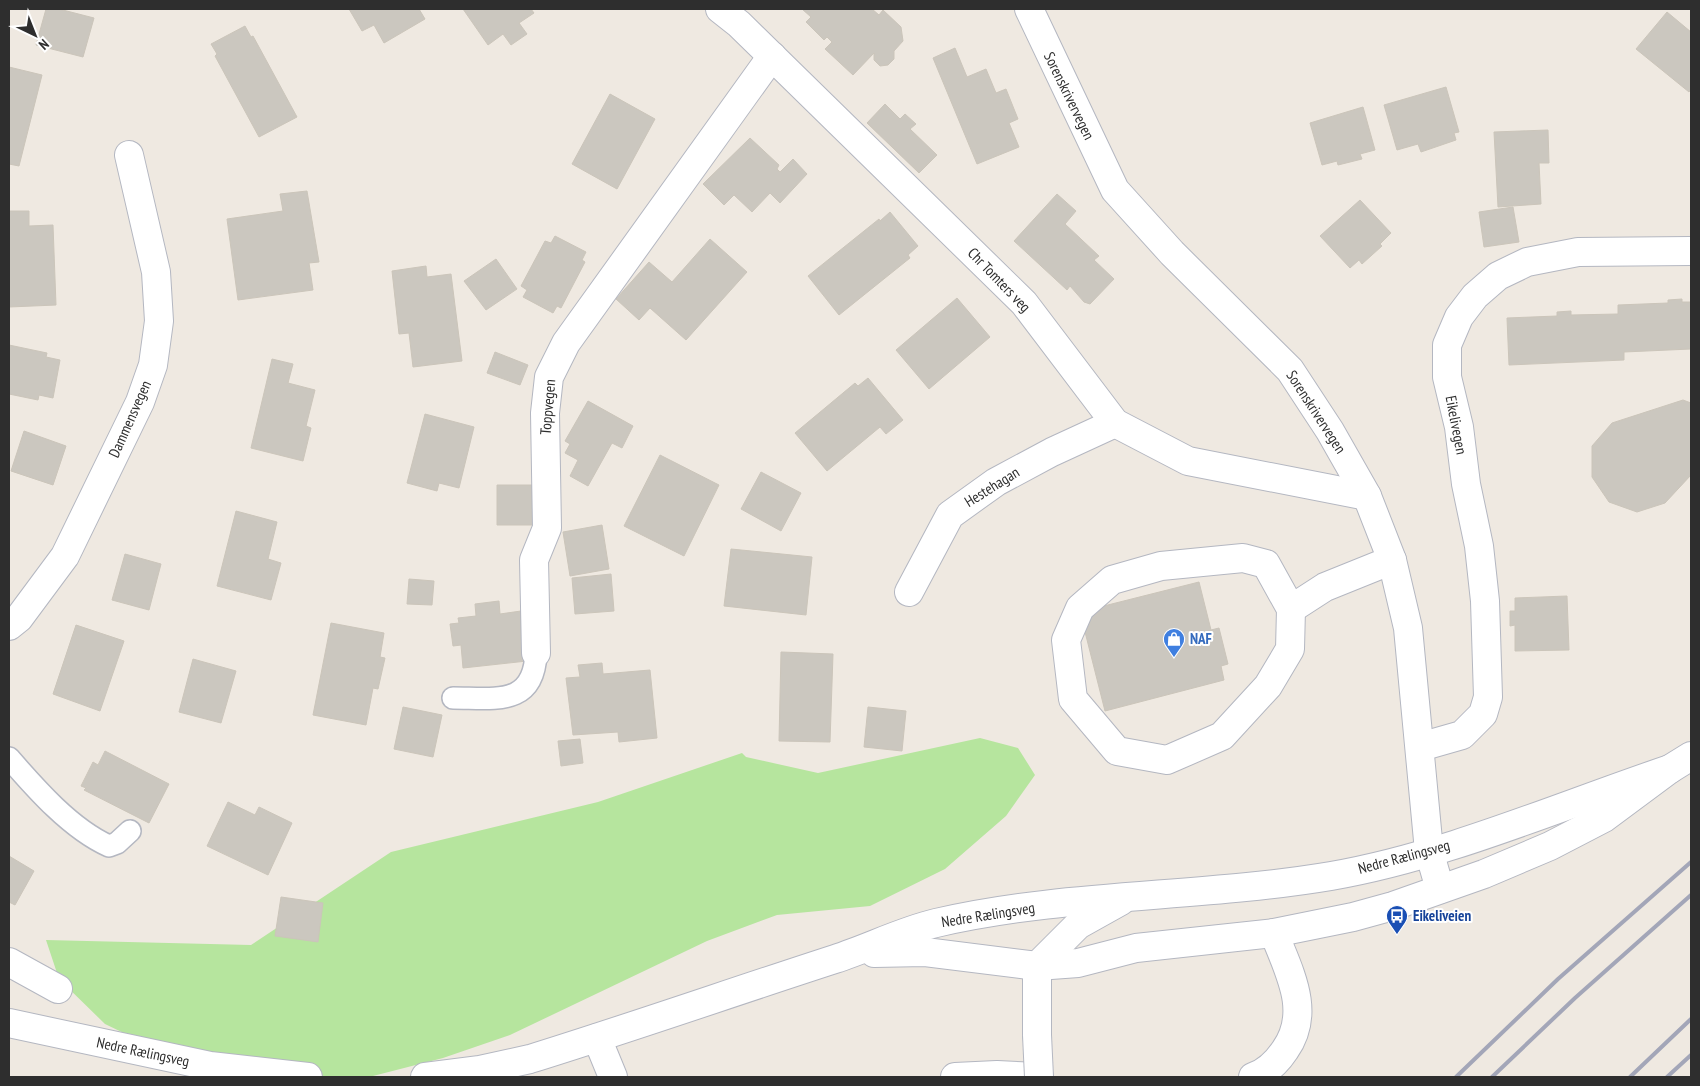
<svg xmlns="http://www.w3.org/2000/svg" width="1700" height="1086" viewBox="0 0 1700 1086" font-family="'PT Sans Narrow',sans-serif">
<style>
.green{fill:#b6e59e}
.building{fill:#cbc7bf;stroke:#cbc5ba}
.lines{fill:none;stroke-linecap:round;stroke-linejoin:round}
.service-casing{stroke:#b4b7c1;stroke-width:24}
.minor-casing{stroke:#b4b7c1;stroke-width:30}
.secondary-casing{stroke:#b4b7c1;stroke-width:30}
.service{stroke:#fff;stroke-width:21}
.minor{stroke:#fff;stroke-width:28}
.secondary{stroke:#fff;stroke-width:28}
.rail{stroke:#a3a6b8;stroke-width:4}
.secondary-bridge-casing{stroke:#b4b7c1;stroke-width:30;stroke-linecap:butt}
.secondary-bridge{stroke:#fff;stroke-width:28}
.labels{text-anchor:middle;stroke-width:4;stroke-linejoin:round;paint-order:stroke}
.street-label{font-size:15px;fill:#2e2e2e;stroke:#fff}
.shop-label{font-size:15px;font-weight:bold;fill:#366cbe;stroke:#fff;text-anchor:start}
.transit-label{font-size:15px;font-weight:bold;fill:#164399;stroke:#fff;text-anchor:start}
</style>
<rect width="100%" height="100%" fill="#efe9e1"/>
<path class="green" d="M980,738l38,10 17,27 -29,41 -61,53 -75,37 -93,9 -70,26 -197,94 -67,23 -70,18 -136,1 -57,-17 -75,-36 -46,-45 -13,-39 205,5 140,-93 207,-50 144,-49 4,4 72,16z"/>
<g class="building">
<path d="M46,9h13l35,9 -11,39 -47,-12z"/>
<path d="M349,9h70l6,10 -41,24 -10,-18 -12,6z"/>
<path d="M463,9h68l3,4 -15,10 8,11 -16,11 -8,-11 -15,11z"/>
<path d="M802,9h70l7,6 4,-5 18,17 2,14 -9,10v8l-6,6 -8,1 -6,-6v-7l-21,22 -28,-26 7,-7 -5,-5 -3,3 -18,-18 5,-5z"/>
<path d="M1667,12l24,20v57l-2,3 -53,-43z"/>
<path d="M245,26l6,11 2,-1 44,81 -38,20 -44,-81 2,-2 -6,-10z"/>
<path d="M955,48l12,29 19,-8 10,24 10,-4 12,30 -9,4 10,24 -42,17 -44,-106z"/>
<path d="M9,67l33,8 -23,91 -10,-2z"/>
<path d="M1446,87l13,45 -5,1 2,7 -35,12 -3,-8 -21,6 -13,-45z"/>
<path d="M610,94l45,25 -38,70 -45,-25z"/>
<path d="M885,104l15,15 5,-5 11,10 -6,5 27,26 -18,18 -52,-50z"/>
<path d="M1363,107l12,43 -15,4 2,5 -24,6 -1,-4 -15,4 -12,-42z"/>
<path d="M1548,130l1,33h-10l2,41 -43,3 -4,-75z"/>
<path d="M750,138l29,27 -2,4 3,3 13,-13 14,15 -27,29 -10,-10 -18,19 -18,-17 -10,10 -21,-21z"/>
<path d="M307,191l12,71 -10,1 4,27 -75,10 -11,-81 56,-8 -3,-17z"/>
<path d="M1057,194l19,17 -11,13 34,32 -5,4 20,19 -24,25 -6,-2 -14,-16 -3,4 -53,-49z"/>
<path d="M1360,200l31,33 -11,11 2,2 -20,18 -3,-4 -9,8 -30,-32z"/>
<path d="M1513,207l6,35 -35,5 -5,-35z"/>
<path d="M9,211h20v15l24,-1 3,80 -47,2z"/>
<path d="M890,212l28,34 -10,9 2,3 -71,57 -31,-39 71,-57 1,2z"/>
<path d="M555,236l31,16 -4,8 3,2 -24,46 -4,-2 -4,7 -30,-16 4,-7 -6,-4 24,-45 6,2z"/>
<path d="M710,239l37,33 -61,68 -36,-32 -11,12 -23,-21 33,-37 23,20z"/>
<path d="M496,259l21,30 -31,21 -22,-29z"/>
<path d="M426,266l1,11 24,-3 11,87 -49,6 -4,-34 -10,1 -7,-63z"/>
<path d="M957,298l33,39 -61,52 -33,-39z"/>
<path d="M1682,299v3h9v47l-67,3v8l-115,5 -2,-47 50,-2v-4l14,-1v4l47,-1v-9l50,-2v-3z"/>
<path d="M9,345l38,8 -1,4 14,3 -7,38 -14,-3 -1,5 -29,-6z"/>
<path d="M495,352l33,13 -8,20 -33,-12z"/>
<path d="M272,359l21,5 -5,19 27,7 -9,36 5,2 -8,33 -52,-13z"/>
<path d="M868,378l35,42 -17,14 -6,-7 -53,44 -32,-38 60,-50 3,3z"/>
<path d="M1683,400l8,3v72l-26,28 -28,9 -28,-10 -17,-25v-31l20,-23z"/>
<path d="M588,401l45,25 -11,22 -10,-5 -24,43 -18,-10 8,-16 -13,-7 5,-9 -5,-3z"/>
<path d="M425,414l49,13 -15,61 -20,-5 -2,8 -30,-8z"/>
<path d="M24,431l42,15 -13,39 -42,-14z"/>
<path d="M660,455l59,30 -35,71 -60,-30z"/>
<path d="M761,472l40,21 -20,38 -40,-22z"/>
<path d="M497,485h37l-1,40h-36z"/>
<path d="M236,511l41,11 -9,37 13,4 -10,37 -54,-14z"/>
<path d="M602,525l7,44 -39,7 -7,-44z"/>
<path d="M731,549l81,8 -6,58 -82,-9z"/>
<path d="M125,554l36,10 -12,46 -37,-10z"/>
<path d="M611,574l3,37 -39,3 -3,-36z"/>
<path d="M409,579l25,2 -2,24 -25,-1z"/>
<path d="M1199,582l12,48 8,-2 9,36 -7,2 3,14 -119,31 -25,-99z"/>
<path d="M1567,596l2,54 -54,1v-26l-5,1v-15h5v-13z"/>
<path d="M499,601l1,13 21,-3 6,50 -64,7 -2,-23 -8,1 -3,-22 9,-1 -1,-5 18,-2 -1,-12z"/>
<path d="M331,623l53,10 -4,24 5,1 -7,31 -5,-1 -7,37 -53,-10z"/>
<path d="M76,625l48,16 -24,70 -47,-17z"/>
<path d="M781,652l52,2 -3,88 -51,-1z"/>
<path d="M193,659l43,12 -15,52 -42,-11z"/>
<path d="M602,663l1,11 47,-4 7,68 -38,4 -1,-10 -45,3 -7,-57 14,-1 -2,-12z"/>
<path d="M403,707l39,8 -9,42 -39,-8z"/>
<path d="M868,707l38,4 -4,40 -38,-4z"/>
<path d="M580,739l3,24 -22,3 -3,-25z"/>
<path d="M105,751l64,33 -20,39 -65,-33 2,-2 -5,-2 12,-24 5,3z"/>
<path d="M228,802l27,13 4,-8 33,16 -24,52 -61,-29z"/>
<path d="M9,856l25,15 -19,34 -6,-3z"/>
<path d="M281,897l42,6 -5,39 -43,-6z"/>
</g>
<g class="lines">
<g class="service-casing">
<g id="service">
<path d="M453,698c42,0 81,9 83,-45"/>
<path d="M9,758c27,31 62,71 100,88l8,-3 13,-12"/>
</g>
</g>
<g class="minor-casing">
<g id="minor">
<path d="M720,9l19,15 285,279 91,120 73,38 179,35"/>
<path d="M1029,9l86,181 57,63 118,117 40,61 37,65 25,64 16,68 21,223 11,38"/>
<path d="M1243,558l23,6 25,45 -1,40 -22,37 -46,50 -55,24 -50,-9 -44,-52 -7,-59 14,-32 32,-28 49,-14z"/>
<path d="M909,592l41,-77 46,-33 56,-30 63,-29"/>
<path d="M1291,609l34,-22 67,-27"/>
<path d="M9,626l10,-8 46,-62 75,-154 13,-37 6,-44 -3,-49 -27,-117"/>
<path d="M536,653l-2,-93 13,-32 -2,-115 4,-36 17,-34 206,-287"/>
<path d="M1420,747l42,-12 21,-21 5,-17 -3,-96 -6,-55 -13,-62 -7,-57 -12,-50v-32l12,-28 16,-21 23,-20 29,-14 51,-10 113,-1"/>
<path d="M9,962l49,27"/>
</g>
</g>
<g class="secondary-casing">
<g id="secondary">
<path d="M874,953l51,-1 112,14 41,-3 58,-15 138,-15 79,-16 40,-11 91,-32 66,-28 54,-28 66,-49 21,-13"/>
<path d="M9,1023l201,43 98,11"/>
<path d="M1037,1035v-69l41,-41 43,-24"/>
<path d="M597,1038l16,39"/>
<path d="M425,1077l55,-7 50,-11c103,-32 203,-67 305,-100 34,-11 67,-28 101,-36 129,-30 264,-25 395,-47 115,-20 229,-70 339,-107"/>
<path d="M955,1077l42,-2 42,2"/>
<path d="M1253,1077c14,-5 24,-15 32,-27 27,-38 4,-78 -11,-117"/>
</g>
</g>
<use href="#service" class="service"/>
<use href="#minor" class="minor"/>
<use href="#secondary" class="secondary"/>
<g class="rail">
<path d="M1456,1077l102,-98 133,-117"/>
<path d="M1492,1077l83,-79 116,-103"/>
<path d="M1630,1077l61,-58"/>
<path d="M1667,1077l24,-22"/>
</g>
<g class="secondary-bridge-casing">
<path id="secondary-bridge" d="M1037,1035l2,42"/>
</g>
<use href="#secondary-bridge" class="secondary-bridge"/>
</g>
<defs>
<g id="shop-pin" transform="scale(1.125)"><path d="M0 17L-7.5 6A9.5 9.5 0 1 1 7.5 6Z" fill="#3f7fe0" stroke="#fff"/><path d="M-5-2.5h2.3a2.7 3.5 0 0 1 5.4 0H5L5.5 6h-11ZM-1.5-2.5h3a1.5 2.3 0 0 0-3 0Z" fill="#fff"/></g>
<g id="bus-pin" transform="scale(1.125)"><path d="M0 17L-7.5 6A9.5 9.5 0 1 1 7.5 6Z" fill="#1a4fb4" stroke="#fff"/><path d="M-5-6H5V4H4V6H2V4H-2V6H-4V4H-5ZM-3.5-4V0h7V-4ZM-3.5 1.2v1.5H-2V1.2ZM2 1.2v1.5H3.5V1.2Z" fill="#fff"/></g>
</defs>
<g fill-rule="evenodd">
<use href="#shop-pin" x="1174" y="639"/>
<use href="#bus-pin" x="1397" y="916"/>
</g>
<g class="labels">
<g class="street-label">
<text transform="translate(1069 96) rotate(64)" y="5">Sorenskrivervegen</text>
<text transform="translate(999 280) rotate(46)" y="5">Chr Tomters veg</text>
<text transform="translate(548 407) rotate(-85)" y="5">Toppvegen</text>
<text transform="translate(1316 412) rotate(57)" y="5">Sorenskrivervegen</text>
<text transform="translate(130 419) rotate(-66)" y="5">Dammensvegen</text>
<text transform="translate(1456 425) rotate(79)" y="5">Eikelivegen</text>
<text transform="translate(992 487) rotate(-32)" y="5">Hestehagan</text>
<text transform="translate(1404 857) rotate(-15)" y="5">Nedre Rælingsveg</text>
<text transform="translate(988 915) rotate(-9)" y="5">Nedre Rælingsveg</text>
<text transform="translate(143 1052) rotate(12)" y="5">Nedre Rælingsveg</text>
</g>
<g class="shop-label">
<text x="1190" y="644">NAF</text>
</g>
<g class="transit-label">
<text x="1413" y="921">Eikeliveien</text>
</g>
</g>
<rect width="1700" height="1086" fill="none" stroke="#2e2e2e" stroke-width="20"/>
<g transform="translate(35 35) rotate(137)" stroke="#ffffff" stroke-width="4" paint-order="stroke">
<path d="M0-4L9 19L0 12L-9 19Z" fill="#2e2e2e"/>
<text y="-8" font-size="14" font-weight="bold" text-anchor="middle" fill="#2e2e2e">N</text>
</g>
</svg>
